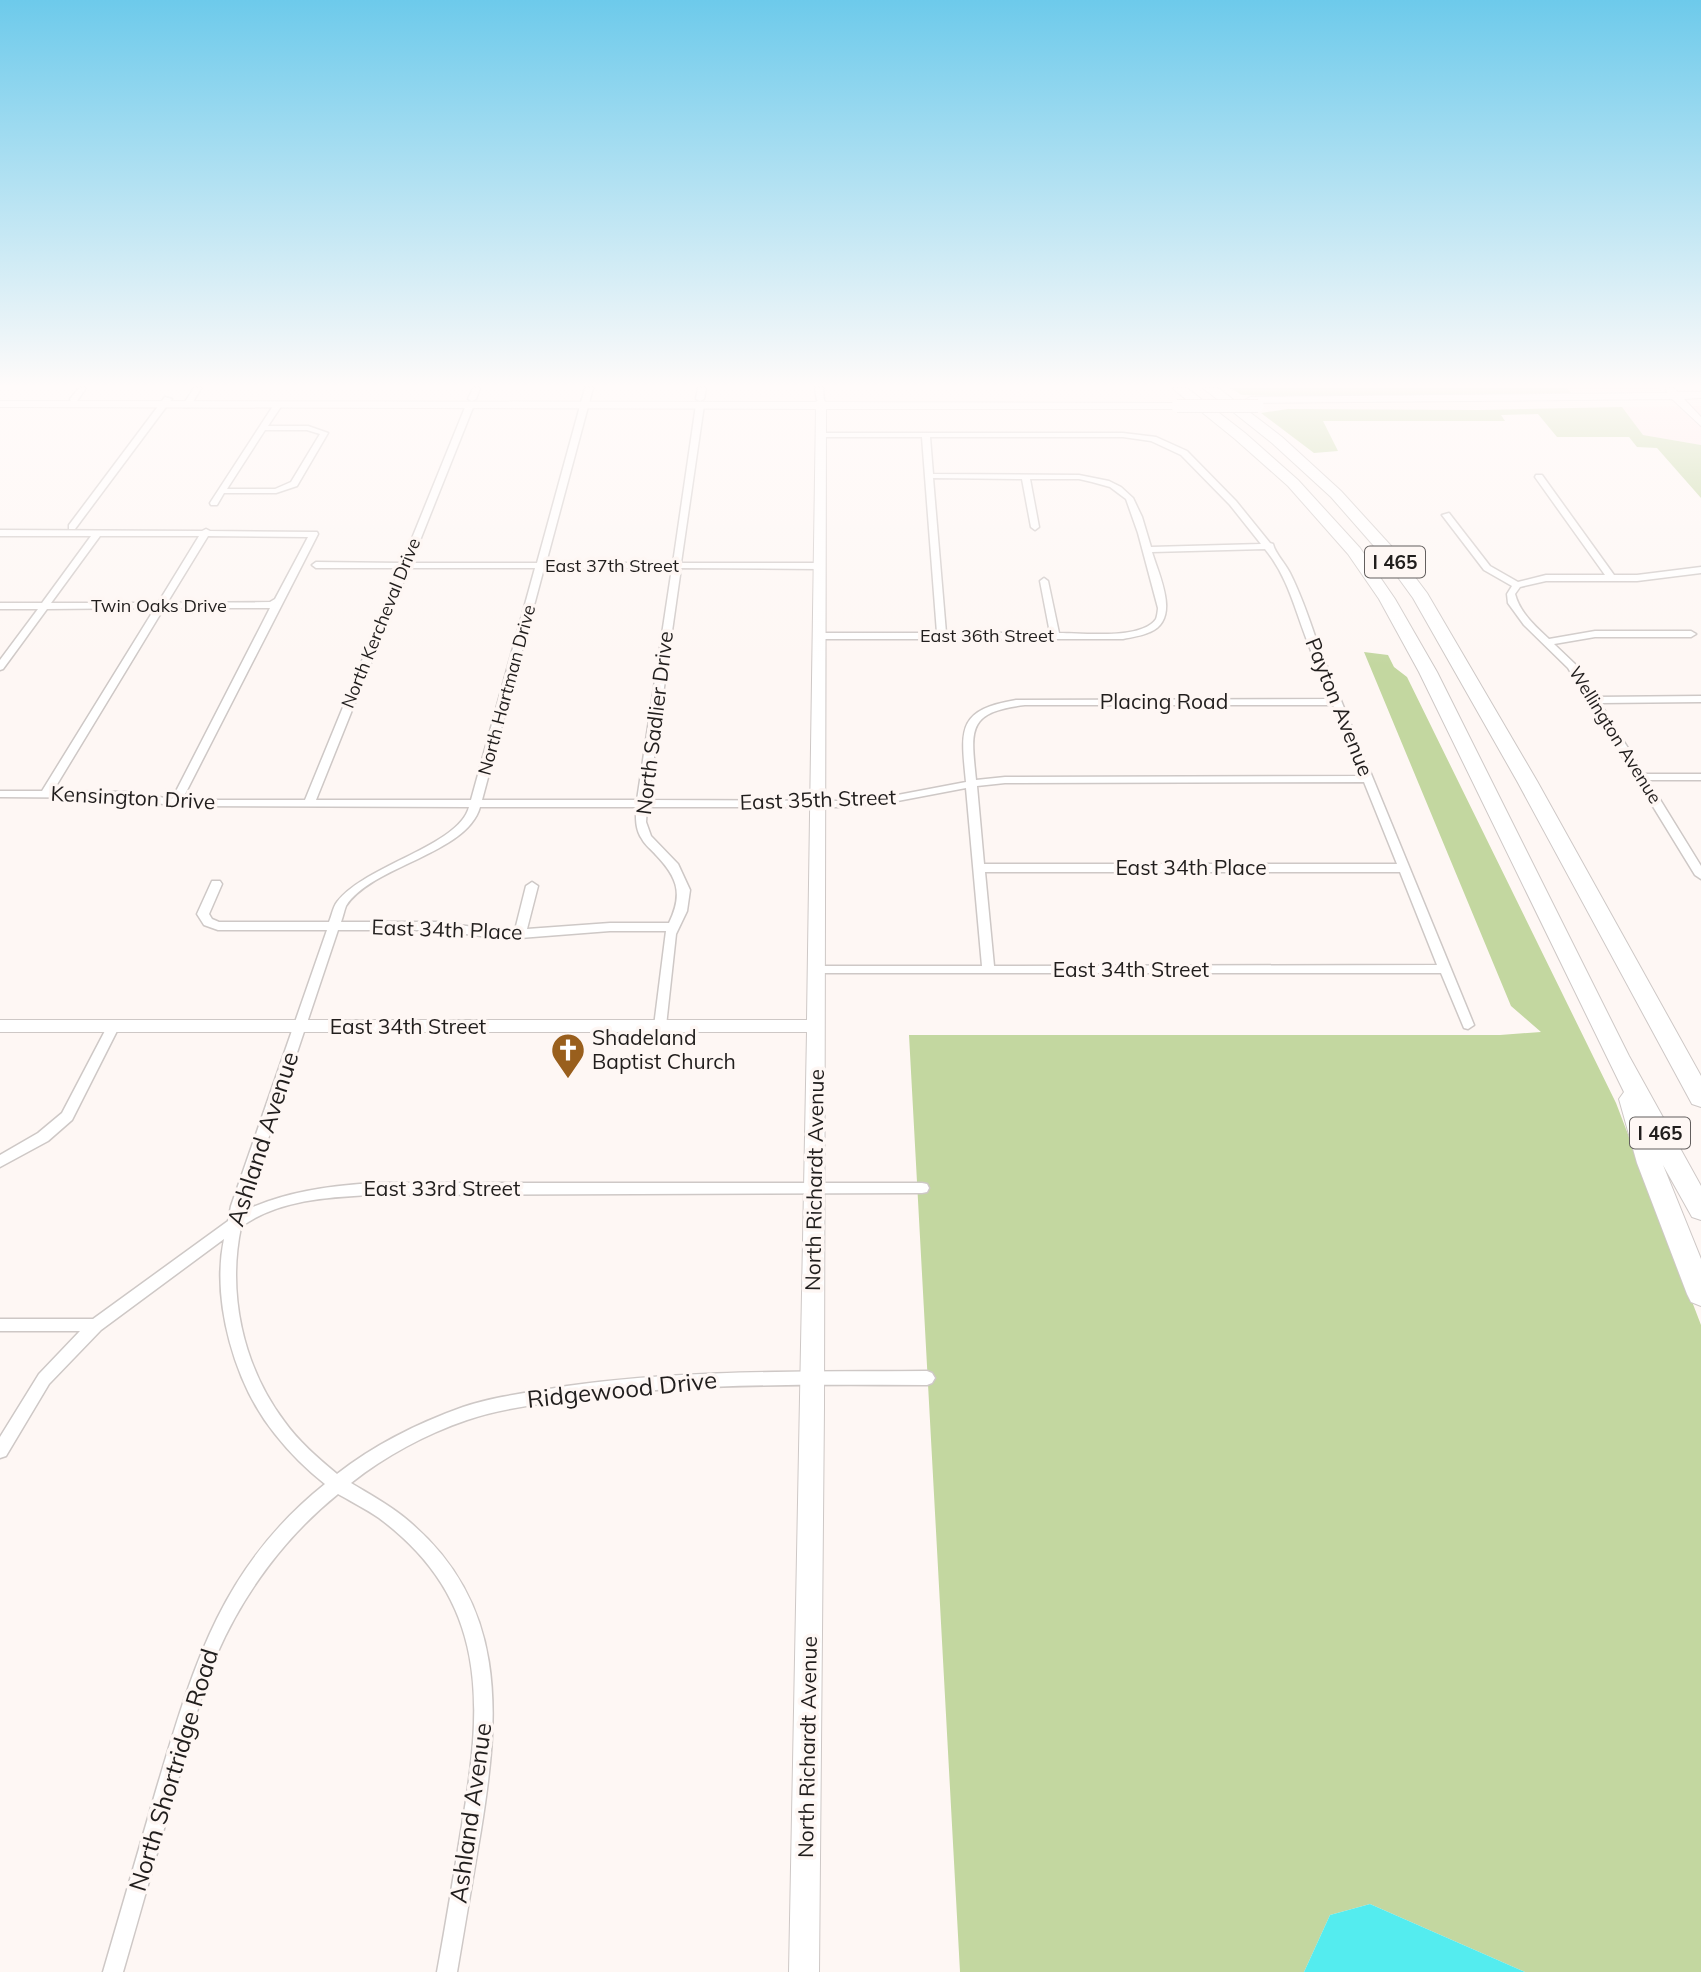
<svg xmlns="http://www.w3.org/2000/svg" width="1701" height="1972" viewBox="0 0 1701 1972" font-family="Mulish,sans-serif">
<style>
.commercial{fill:#fee9e9}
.green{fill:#c3d7a0}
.water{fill:#54ecef}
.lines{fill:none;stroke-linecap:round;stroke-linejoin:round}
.street-casing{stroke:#cec8c6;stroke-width:3}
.secondary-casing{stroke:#cec8c6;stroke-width:2}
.highway-casing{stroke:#cec8c6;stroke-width:2}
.street{fill:#fff;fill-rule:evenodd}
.secondary{fill:#fff;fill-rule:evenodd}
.highway{fill:#fff;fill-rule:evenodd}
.secondary-bridge-casing{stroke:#cec8c6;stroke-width:14;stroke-linecap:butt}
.secondary-bridge{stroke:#fff;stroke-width:12}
.labels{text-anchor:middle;stroke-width:7;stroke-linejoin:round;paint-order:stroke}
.far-street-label{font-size:18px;fill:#211e1d;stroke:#fef7f4}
.shield{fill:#fef7f4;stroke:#635f5e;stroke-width:2}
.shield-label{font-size:19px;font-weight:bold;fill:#211e1d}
.street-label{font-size:21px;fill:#211e1d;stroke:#fef7f4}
.poi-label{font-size:21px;fill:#211e1d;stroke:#fef7f4;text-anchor:start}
.near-street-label{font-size:24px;fill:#211e1d;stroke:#fef7f4}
</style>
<rect width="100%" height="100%" fill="#fef7f4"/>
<g class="commercial">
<path d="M1567,388h91l3,3 -88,4z"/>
<path d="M1701,406v39l-58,-10 -21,-28z"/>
</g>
<g class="green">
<path d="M1230,388h337l6,7 -301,1 -30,-1z"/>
<path d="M1622,407l21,28 58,10v53l-44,-50 -20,-1 -8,-10h-72l-19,-23 -37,1 4,6h-182l15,30 -24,2 -53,-40 27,-4 191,1z"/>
<path d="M1364,652l24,3 6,12 13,10 209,426 85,222v647h-176l-155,-68 -40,11 -26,57h-344l-51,-937h591l41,-3 -30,-26z"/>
</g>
<path class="water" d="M1370,1904l155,68h-221l26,-57z"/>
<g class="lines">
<g class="street-casing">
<g id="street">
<path d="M79,388h7l-9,13h-6l-1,-2z"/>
<path d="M194,388h7l-11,19h-6l-1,-2z"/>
<path d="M473,388h7l-4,11 -4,2 -4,-2z"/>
<path d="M585,388h8l-47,175h127l23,-158 4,-2 4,2 -23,158h138l4,3 -4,3 -138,-1 -33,232 191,1 48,-4 79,-15c-5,-52 -10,-72 50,-82l314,-1c-7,-19 -15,-37 -22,-56 -13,-33 -20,-66 -43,-94l-113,3c7,24 29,67 -2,80 -8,4 -18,5 -27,7h-304l-5,-3 5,-3h118l-15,-196h-101l-4,-2 1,-2h305l33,4 31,14 49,50 34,42 3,1c2,9 12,19 17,29 11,22 19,45 27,69l157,383 -6,4 -4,-1 -23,-55h-628l-2,-3 6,-4h165l-16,-178 -79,15 -48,4h-192l-1,15 5,14 27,28 12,26 -3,21 -11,23 -10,92 -6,4 -6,-4 12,-95h-56l-90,7 -32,-1 -51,-7h-99l-94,281c40,-19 84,-25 128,-28h550l5,1 2,4 -2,4 -5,1 -550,2c-43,2 -95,5 -131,32 -14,67 2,139 43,194 15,21 34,37 53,53 37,-29 81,-51 126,-67 33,-11 69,-15 104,-21 119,-17 240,-14 360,-15l5,2 3,5 -3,5 -5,2c-121,0 -241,-3 -361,15 -33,5 -67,9 -99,20 -41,14 -82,36 -116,63 18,11 37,21 54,35 103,84 95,194 76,312 -8,48 -16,95 -24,142h-20c9,-49 17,-98 25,-147 21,-122 27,-225 -83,-307 -13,-9 -27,-16 -41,-24 -52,42 -94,98 -121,160 -18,43 -28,89 -41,133 -18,62 -35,123 -53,185h-20c18,-62 36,-123 54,-185 36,-120 64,-220 168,-303 -19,-15 -35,-31 -50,-50 -40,-49 -64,-133 -51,-195l-123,91 -52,54 -43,72 -6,2v-21l39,-63 41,-43h-80v-12h93l135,-98 3,-15 96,-276h-109l-14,-5 -7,-11 15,-33h8l2,3 -13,30 3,5 7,3h110c3,-7 4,-15 8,-20 28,-37 122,-56 132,-95l-294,-1 -48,-8 -127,-1v-6h42l113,-183 -108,1 -44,60 -3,1v-10l38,-51h-38v-6h42l49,-67h-91v-6l202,1 4,-2 4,2 107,1 1,2 -136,266h123l95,-232h-84l-4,-3 4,-3 86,1 64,-158 4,-2 4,2 -63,158h126zM930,437h193l28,4 30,14 49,50 31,39 -110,3 -9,-30 -9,-19 -12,-11 -12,-6 -30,-6 -146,-1zM933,478l89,1 9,48 4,3 4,-3 -9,-48h49l13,3 18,5 16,12 12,34 20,75c0,2 -1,9 -2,11 -14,21 -74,14 -97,14l-11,-52 -4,-3 -4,3 10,52h-104zM100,536h99l-41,67h-107zM208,536l100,1 -33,62 -5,3 -103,1zM409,568h126l-64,232h-155zM544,568h128l-35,232h-155zM164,608h106l-98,191 -45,-7 -74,-1zM1025,705h308l28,71 -356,1 -29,3c-5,-50 -10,-68 49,-75zM1364,782l33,82h-413l-7,-78 28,-3zM480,807h156c0,11 -1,22 6,32 3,6 10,11 14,16 22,23 27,39 13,68h-59l-83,6 11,-43 -6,-4 -6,4 -11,44 -27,-1 -51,-7h-96c2,-5 3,-11 5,-16 25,-40 121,-52 134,-99zM985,872h415l37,93 -443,1z"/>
<path d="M698,388h8l-2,11 -4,2 -4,-2z"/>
<path d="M815,388h8l1,14 -7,-2z"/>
<path d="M165,397l7,2 -97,130h-6v-4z"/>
<path d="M275,403l7,2 -14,21h40l20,7 -31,53 -21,7h-52l-7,12h-6l-1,-2zM265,430h42l13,4 -29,48 -16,7h-48z"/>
<path d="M1536,475h6l72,100h23l64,-8v6l-64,8h-91l-26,6 -5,7c5,19 20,32 34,45l46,-8h96l5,3 -5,3h-96l-41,7 21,20 21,33 105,-1v6l-101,1 44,71h57v6h-53l53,86v13l-6,-4 -127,-207 -44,-43 -16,-22 -1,-9 5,-8 -28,-16 -42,-55 7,-2 41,53 28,16 28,-7h59l-70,-98z"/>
<path d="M113,1023l6,4 -47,93 -24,21 -48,26v-12l38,-22 24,-20 45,-86z"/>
</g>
</g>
<g class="secondary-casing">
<g id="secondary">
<path d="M1666,388h8l4,4h23v6l-17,1 17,18v9l-29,-27 -422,4 -5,-3 5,-3 417,-4z"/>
<path d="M821,397l5,5 351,1 5,3 -5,3h-351l-2,998 -5,565h-30l18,-940h-807v-12h807l9,-611 -816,-2v-6l816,1z"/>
</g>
</g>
<g class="highway-casing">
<g id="highway">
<path d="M1172,388h15l58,45 53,47 62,68 35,51 42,73 192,384 72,130v34l-9,-3 -29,-52 38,94v47l-10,-4 -4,-8 -50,-131 -18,-64 5,-7 -205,-420 -40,-73 -31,-45 -60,-68 -53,-47z"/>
<path d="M1203,388h15l64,49 59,54 52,57 34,45 110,188 164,295v31l-9,-3 -175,-323 -104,-183 -32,-44 -50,-57 -59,-54z"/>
</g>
</g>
<use href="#street" class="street"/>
<use href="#secondary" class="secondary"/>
<use href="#highway" class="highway"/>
<g class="secondary-bridge-casing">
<path id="secondary-bridge" d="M1177,406h81"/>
</g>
<use href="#secondary-bridge" class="secondary-bridge"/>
</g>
<linearGradient id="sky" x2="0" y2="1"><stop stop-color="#6dcaeb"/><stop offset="0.58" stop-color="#fffbfa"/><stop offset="1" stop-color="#fffbfa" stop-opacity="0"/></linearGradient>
<rect width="1701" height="665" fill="url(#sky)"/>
<defs>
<g id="church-pin" transform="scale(1.75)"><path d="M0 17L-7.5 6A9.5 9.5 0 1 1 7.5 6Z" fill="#995f1d" stroke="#fef7f4"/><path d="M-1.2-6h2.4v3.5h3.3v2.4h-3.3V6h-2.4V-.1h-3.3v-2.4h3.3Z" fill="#fff"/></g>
</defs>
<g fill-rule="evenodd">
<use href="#church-pin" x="568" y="1050"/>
</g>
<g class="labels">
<g class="far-street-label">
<text x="612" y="572">East 37th Street</text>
<text x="159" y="612">Twin Oaks Drive</text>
<text transform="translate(381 623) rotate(-68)" y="6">North Kercheval Drive</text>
<text x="987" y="642">East 36th Street</text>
<text transform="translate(507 690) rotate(-75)" y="6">North Hartman Drive</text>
<text transform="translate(1615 735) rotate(58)" y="6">Wellington Avenue</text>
</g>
<g class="shield">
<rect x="1365" y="546.5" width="60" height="31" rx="5"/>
<rect x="1630" y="1117.5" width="60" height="31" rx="5"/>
</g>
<g class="shield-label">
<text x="1395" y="569">I 465</text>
<text x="1660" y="1140">I 465</text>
</g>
<g class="street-label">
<text x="1164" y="709">Placing Road</text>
<text transform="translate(1339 707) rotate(68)" y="7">Payton Avenue</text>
<text transform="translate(655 723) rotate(-83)" y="7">North Sadlier Drive</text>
<text transform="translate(133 798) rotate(3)" y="7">Kensington Drive</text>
<text transform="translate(818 800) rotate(-2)" y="7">East 35th Street</text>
<text x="1191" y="875">East 34th Place</text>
<text transform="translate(447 930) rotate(2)" y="7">East 34th Place</text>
<text x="1131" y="977">East 34th Street</text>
<text x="408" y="1034">East 34th Street</text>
<text transform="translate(815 1180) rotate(-89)" y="7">North Richardt Avenue</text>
<text x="442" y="1196">East 33rd Street</text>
<text transform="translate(808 1747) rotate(-89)" y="7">North Richardt Avenue</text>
</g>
<g class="poi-label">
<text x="592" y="1045">Shadeland<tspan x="592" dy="24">Baptist Church</tspan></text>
</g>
<g class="near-street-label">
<text transform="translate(263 1139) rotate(-72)" y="8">Ashland Avenue</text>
<text transform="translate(622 1390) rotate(-6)" y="8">Ridgewood Drive</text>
<text transform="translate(174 1770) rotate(-73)" y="8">North Shortridge Road</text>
<text transform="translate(471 1813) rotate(-82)" y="8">Ashland Avenue</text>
</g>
</g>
</svg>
